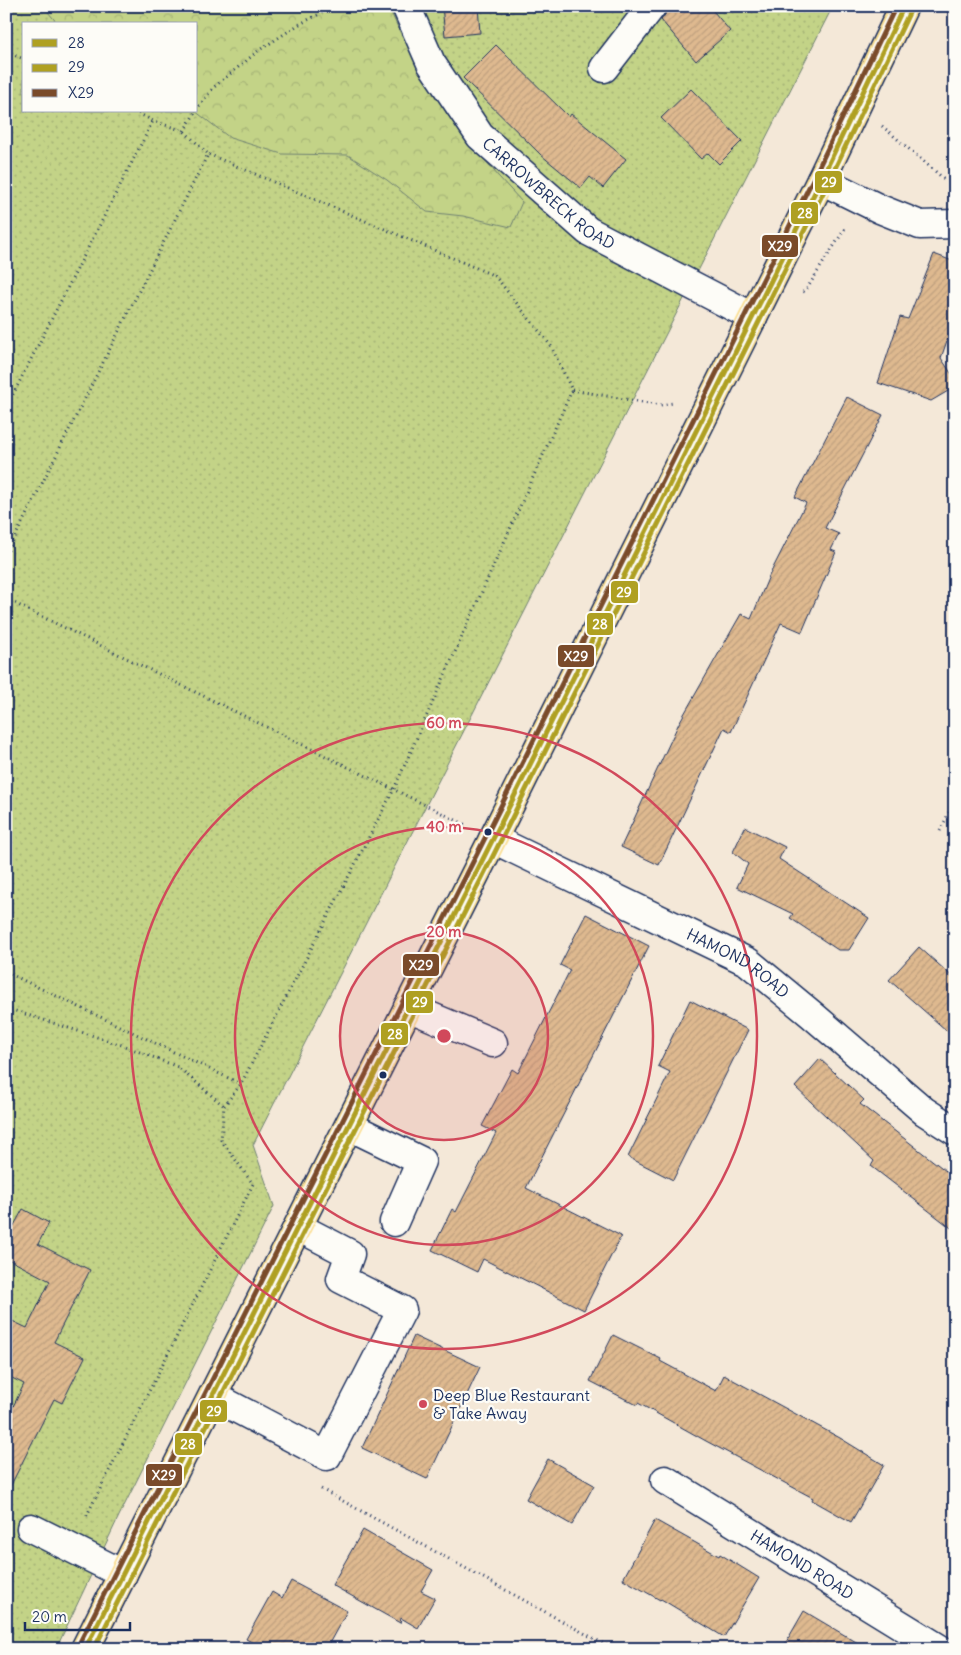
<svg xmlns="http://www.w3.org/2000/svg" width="961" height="1655" viewBox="0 0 961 1655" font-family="Delius,sans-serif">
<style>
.grass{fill:url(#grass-dots);stroke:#6f8172;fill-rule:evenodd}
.forest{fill:url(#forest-crowns);stroke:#6f8172}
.building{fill:url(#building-hatch);stroke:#1b2f5e}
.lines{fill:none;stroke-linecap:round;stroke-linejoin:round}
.minor-casing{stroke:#1b2f5e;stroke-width:31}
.major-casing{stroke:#1b2f5e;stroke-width:31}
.path{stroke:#1b2f5e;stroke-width:3;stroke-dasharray:1 4;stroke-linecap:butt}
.minor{stroke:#fdfcf7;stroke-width:28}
.major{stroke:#fbdf96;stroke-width:28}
.bus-1-casing{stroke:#fdfcf7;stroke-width:9}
.bus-2-casing{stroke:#fdfcf7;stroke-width:9}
.bus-3-casing{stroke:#fdfcf7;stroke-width:9}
.bus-1{stroke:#afa022;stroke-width:5}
.bus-2{stroke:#afa022;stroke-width:5}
.bus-3{stroke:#7a4b2a;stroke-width:5}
.ring{fill:none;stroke:#d1495b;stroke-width:2.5}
.bus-dot{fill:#1b2f5e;stroke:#fdfcf7;stroke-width:2}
.poi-dot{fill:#d1495b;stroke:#fdfcf7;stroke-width:2}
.labels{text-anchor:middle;stroke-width:4.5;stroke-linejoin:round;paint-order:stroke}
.street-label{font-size:16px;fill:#1b2f5e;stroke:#fdfcf7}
.poi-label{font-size:16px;fill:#1b2f5e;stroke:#fdfcf7;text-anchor:start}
.centre{fill:#d1495b;stroke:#fdfcf7;stroke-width:2.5}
.ring-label{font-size:15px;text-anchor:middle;font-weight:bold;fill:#d1495b;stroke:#fdfcf7;stroke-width:4.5;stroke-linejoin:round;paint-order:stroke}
.line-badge{stroke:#fdfcf7;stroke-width:2}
.badge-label{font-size:14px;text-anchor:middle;font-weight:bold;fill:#fff}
</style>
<defs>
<pattern id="grass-dots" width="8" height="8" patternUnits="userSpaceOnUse" patternTransform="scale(1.25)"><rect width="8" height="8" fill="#c3d387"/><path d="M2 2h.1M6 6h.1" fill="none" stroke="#a7b577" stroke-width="1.8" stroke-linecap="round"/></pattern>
<pattern id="forest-crowns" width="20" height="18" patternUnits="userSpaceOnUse" patternTransform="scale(1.25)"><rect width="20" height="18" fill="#c3d387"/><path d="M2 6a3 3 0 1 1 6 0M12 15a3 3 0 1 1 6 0" fill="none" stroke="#a7b577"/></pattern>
<pattern id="building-hatch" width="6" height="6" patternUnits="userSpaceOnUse" patternTransform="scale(1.25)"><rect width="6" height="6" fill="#deb98f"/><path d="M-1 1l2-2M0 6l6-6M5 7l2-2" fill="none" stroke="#be9f7e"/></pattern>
</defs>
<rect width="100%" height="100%" fill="#f4e8d8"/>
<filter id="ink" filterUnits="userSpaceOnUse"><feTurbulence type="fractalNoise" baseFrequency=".02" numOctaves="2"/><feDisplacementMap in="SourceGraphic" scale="10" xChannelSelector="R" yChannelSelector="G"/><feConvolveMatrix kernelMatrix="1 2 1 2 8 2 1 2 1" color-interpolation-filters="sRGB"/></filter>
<g filter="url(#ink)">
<path class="grass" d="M6,6h827l-580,1139 21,61 -155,310 -63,133h-50zM24,24h172v87h-172z"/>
<path class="forest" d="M43,6h345l13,28 46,80 52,63 23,25 -11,25 -48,-11 -36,-4 -40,-32 -39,-25 -66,-1 -52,-16 -35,-27 1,-87h-138z"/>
<g class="building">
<path d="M442,6h36l2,27 -35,3z"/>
<path d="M667,6h42l21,25 -34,30 -35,-41 4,-5z"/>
<path d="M496,45l73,72 2,-3 55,45 -23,29 -13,-11 -9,11 -40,-33 -78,-77z"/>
<path d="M691,89l51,52 -23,23 -11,-11 -7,6 -40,-41z"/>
<path d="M934,254l21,8v56l-14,40 14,21v8l-24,14 -53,-18 22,-66 8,2z"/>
<path d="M847,397l36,18 -58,113 14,6 -8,16 5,2 -34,80 -21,-9 -50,109 -7,-4 -65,137 -38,-18 58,-124 62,-109 10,5 18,-43 37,-73 -11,-6z"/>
<path d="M745,827l40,20 -6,12 90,59 -20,32h-11l-48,-32 3,-4 -56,-27 11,-23 -15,-12z"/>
<path d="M586,914l63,32 -123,242 95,48 -37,74 -101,-51 -6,13 -45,-22 20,-41 4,3 40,-79 -14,-7 30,-57 6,4 52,-103 -10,-5z"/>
<path d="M919,947l36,32v59l-66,-58z"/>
<path d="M690,1000l58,30 -75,150 -45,-23 42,-85 -12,-6z"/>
<path d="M820,1059l44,41 -4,4 95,74v53l-84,-65 3,-5 -79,-74z"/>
<path d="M23,1209l26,14 -11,21 52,26 -36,72 31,15 -23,46 -8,-4 -48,96v-74l18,-37 -18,-9v-57l21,10 23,-47 -44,-23v-18z"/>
<path d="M613,1335l48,24 -1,2 56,30 8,-16 116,63 44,27 -33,57 -39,-22 1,-2 -107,-57 -68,-38 -1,2 -47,-24z"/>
<path d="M414,1336l66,31 -53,112 -65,-31z"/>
<path d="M548,1459l46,26 -22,40 -46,-26z"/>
<path d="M655,1520l64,36 1,-2 39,24 -35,59 -63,-38 -1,1 -37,-21z"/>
<path d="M363,1530l70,40 -12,21 14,7 -17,30 -17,-10 -1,5 -68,-38z"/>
<path d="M291,1581l56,30 -21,38h-62l-18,-10 26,-47 10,6z"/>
<path d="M804,1611l64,38h-86z"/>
</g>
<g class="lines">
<g class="minor-casing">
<g id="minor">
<path id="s1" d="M406,6l25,57 49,73 108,95 165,86"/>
<path d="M604,68l48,-62"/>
<path d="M821,180l59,29 40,16 35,-1"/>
<path id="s2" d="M493,839l255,123 63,52 113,97 31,20"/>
<path d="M408,1007l85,36"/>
<path d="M349,1126l72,35 -27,61"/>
<path d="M213,1396l114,60 75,-146 -61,-31 9,-25 -52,-27"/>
<path id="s3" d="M665,1480l275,169"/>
<path d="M31,1528l92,46"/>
</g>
</g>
<g class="major-casing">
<path id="major" d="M85,1649l408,-810 328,-659 83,-174"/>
</g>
<g class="path">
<path d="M6,52l18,7"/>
<path d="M196,110l17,-22 45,-37 40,-26 37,-19"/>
<path d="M134,111l19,10 31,10 23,22"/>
<path d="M882,126l61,52h12"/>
<path d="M184,131l12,-20"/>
<path d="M803,292l3,-2 40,-63"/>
<path d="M572,390l88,15 14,-2"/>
<path d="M6,408l147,-287"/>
<path d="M6,555l202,-401 287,122 56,70 21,44 -178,399 -153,295 -17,22 -3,34 32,44 -168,335"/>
<path d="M6,599l460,226"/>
<path d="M940,831l15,-31"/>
<path d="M6,972l235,112"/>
<path d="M6,1008l116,37 56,22 46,39"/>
<path d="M321,1489l292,160"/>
</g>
<use href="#minor" class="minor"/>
<use href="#major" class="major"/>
<g class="bus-1-casing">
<path id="bus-1" d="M85,1649l408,-810 328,-659 83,-174"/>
</g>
<g class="bus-2-casing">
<path id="bus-2" d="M94,1649l406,-807 328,-659 83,-174"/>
</g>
<g class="bus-3-casing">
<path id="bus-3" d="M78,1646l408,-810 328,-659 82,-171"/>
</g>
<use href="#bus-1" class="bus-1"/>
<use href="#bus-2" class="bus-2"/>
<use href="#bus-3" class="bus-3"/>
</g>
</g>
<circle cx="444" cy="1036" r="104" fill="#d1495b" fill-opacity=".12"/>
<g class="ring">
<circle cx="444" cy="1036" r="104"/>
<circle cx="444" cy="1036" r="209"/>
<circle cx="444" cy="1036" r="313"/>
</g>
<g class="bus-dot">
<circle cx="488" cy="832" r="4.5"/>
<circle cx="383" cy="1075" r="4.5"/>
</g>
<circle class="poi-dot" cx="423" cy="1404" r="5"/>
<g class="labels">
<g class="street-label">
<text dy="6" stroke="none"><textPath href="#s1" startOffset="240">CARROWBRECK ROAD</textPath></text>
<text dy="6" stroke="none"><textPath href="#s2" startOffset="275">HAMOND ROAD</textPath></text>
<text dy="6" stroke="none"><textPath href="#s3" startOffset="161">HAMOND ROAD</textPath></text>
</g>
<g class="poi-label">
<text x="433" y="1401">Deep Blue Restaurant<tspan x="433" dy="18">&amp; Take Away</tspan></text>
</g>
</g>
<circle cx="444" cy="1036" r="8" class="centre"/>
<g class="ring-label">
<text x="444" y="728">60 m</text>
<text x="444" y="832">40 m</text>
<text x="444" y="937">20 m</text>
</g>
<g class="line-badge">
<rect x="814" y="170" width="29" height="24" rx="5" fill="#afa022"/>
<rect x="790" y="201" width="29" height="24" rx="5" fill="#afa022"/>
<rect x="761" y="234" width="38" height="24" rx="5" fill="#7a4b2a"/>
<rect x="610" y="580" width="29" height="24" rx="5" fill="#afa022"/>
<rect x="586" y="612" width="28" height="24" rx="5" fill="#afa022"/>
<rect x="557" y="644" width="38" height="24" rx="5" fill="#7a4b2a"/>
<rect x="402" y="953" width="38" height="24" rx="5" fill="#7a4b2a"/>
<rect x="405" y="990" width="29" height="24" rx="5" fill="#afa022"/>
<rect x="380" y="1022" width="29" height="24" rx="5" fill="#afa022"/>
<rect x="199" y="1399" width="29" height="24" rx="5" fill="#afa022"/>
<rect x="174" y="1432" width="29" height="24" rx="5" fill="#afa022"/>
<rect x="145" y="1463" width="38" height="24" rx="5" fill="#7a4b2a"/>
</g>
<g class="badge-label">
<text x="829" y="187">29</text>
<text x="805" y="218">28</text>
<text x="780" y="251">X29</text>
<text x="624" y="597">29</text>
<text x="600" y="629">28</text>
<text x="576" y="661">X29</text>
<text x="421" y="970">X29</text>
<text x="420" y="1007">29</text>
<text x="395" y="1039">28</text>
<text x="214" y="1416">29</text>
<text x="188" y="1449">28</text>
<text x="164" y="1480">X29</text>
</g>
<rect width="961" height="1655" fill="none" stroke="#fdfcf7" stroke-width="25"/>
<rect x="12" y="12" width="936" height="1630" fill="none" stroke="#1b2f5e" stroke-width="2" filter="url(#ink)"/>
<rect x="22" y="22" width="175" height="90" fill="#fdfcf7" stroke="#a3aaba"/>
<rect x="32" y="39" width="25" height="8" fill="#afa022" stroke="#a3aaba"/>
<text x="68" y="48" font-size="15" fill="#1b2f5e">28</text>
<rect x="32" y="64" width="25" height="8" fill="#afa022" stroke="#a3aaba"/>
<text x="68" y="72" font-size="15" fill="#1b2f5e">29</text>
<rect x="32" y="89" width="25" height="8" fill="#7a4b2a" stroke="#a3aaba"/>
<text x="68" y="98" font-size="15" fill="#1b2f5e">X29</text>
<path d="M25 1622v8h105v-8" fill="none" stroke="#1b2f5e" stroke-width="2.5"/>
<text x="32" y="1622" font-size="15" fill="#1b2f5e" stroke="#fdfcf7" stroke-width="4" paint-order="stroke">20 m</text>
</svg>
